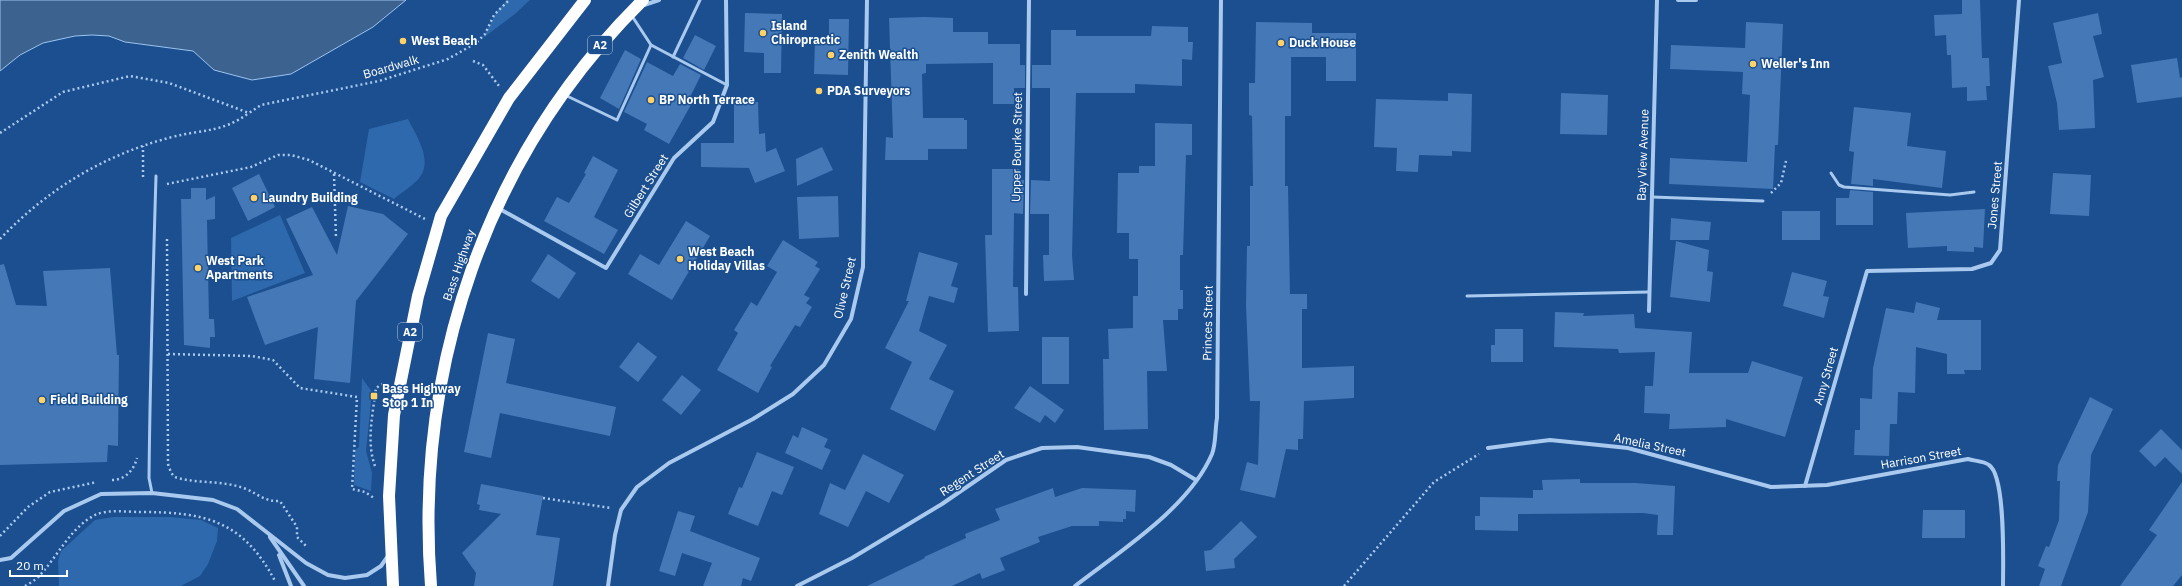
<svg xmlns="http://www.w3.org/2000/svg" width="2182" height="586" viewBox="0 0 2182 586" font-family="'IBM Plex Sans',sans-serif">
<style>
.green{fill:#2e69ad}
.water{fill:#3c6290;stroke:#9cc4f0}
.building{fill:#4478b7}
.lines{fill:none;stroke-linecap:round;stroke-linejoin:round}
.path{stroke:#a9c9ee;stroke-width:2.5;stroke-dasharray:2 3;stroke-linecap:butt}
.lane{stroke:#a9c9ee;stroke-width:3}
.street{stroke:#a9c9ee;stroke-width:4}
.highway{stroke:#fff;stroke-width:12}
.poi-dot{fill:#ffd166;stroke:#1b4f8f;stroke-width:1.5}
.labels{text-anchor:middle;stroke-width:3;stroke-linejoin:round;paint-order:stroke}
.shield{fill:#1b4f8f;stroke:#bbcadd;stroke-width:1}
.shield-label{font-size:11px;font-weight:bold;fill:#fff}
.poi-label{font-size:12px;font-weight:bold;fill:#fff;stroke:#1b4f8f;text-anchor:start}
.street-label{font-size:12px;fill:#fff;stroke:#1b4f8f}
</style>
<rect width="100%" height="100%" fill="#1b4f8f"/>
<g class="green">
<path d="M507,0h23l-15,14 -32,24 14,-27z"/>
<path d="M408,119c8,16 25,41 12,58 -6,8 -18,15 -26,22l-34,-17 9,-53z"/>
<path d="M280,215l25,58 -73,28 -1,-63z"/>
<path d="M362,378l10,14 -6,59 6,22 -1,18 -17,-6 1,-35 4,-3z"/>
<path d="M113,517h57l31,3 17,8 -1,13 -9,23 -8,12 -19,10h-122l-1,-25 3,-10 34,-31z"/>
</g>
<path class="water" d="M0,0h406l-33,27 -82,47 -39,6 -38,-10 -21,-19 -68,-9 -16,-6 -17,-1 -17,1 -32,7 -23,12 -20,16z"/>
<g class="building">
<path d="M1962,0h18l2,58h7l1,28h-4l1,14 -20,1v-14l-15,1 -1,-33h-4l-1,-20 -11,1 -1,-21 28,-1z"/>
<path d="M745,13l37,1 -1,59h-17v-20l-20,-1z"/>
<path d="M2098,13l4,21 -9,2 11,41 -11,3 2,48 -36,2 -2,-27 -9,-37 14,-3 -9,-40z"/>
<path d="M925,17l28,1v14h35v12h32v21h5v23h-11v16h-21v-41l-67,1v9l-4,1 1,44h41v2h3v29h-39v11h-43l1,-23 7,1 -4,-120z"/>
<path d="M829,19h20l-1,56 -34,-1 1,-34h14z"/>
<path d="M1256,22l56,1v10h44v48h-30v-24h-35v59h-6v70h3l2,108h17v15h-5v59l52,-2v32l-50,3 -1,38h-5v11l-12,-1 -11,49 -35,-8 7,-28 11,3 2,-64h-10l-4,-96 1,-59h3v-60h3l-1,-70 -3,-1v-32h6z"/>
<path d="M1746,22l37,2 -5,121h-3l-2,44 -104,-5 1,-26 77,4 3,-67 -8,-1 1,-22 -73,-3 1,-24 74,3z"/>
<path d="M1152,26l36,1v15h5l-1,18 -10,-1v27l-47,-2v9h-59l-4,162 2,25 -30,1 -1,-26h6v-41h-19l1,-34 19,1v-93h-18v-23h19v-35h25v6h75z"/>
<path d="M695,35l21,11 -12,24 -21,-12z"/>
<path d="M625,50l16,9 -22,50 -19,-11z"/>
<path d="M2177,58l3,20 2,-1v20l-45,6 -6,-38z"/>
<path d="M647,62l26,14 7,-12 21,11 -13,26 4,2 -23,41 -25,-14 3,-6 -23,-12z"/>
<path d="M1448,93l24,1 -1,58 -19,-1v5l-33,-1 -1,17 -22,-1 1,-23 -23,-1 2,-48 72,2z"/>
<path d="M1561,93l47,2 -1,40 -47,-1z"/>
<path d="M734,102h24l1,32 6,-1 1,19 10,-4 9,23 -30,12 -6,-15 -48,-1v-24h33z"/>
<path d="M1854,107l57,6 -4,33 39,5 -4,37 -69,-9v7l-22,-2 3,-32 -5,-1z"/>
<path d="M1155,123l37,1v31h-6l-3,100h-3v35h3v19h-5v11h-15l4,51h-20l1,58 -44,1 -1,-71h6l-1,-30 25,-1v-32h5v-37h-9v-26h-12l1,-60h21v-7h16z"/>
<path d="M822,147l11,23 -36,16 -1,-27z"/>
<path d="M593,156l25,14 -24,47 24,13 -14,24 -60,-33 13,-24 12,6 17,-29 -2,-1z"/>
<path d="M992,169h27v11h5l-1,34 -9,-1 -1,74h5l1,44 -31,1 -3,-97h7z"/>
<path d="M2053,173l38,2 -2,41 -39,-2z"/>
<path d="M259,174l16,33 -27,14 -16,-33z"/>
<path d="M191,188h15v12l9,-4v23l-8,1 2,99h5l1,18h-5v11l-26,-3 -3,-146h10z"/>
<path d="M1850,190l23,2v33h-37v-27h13z"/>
<path d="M838,196l1,41 -40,2 -2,-42z"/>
<path d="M348,206l35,8 25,20 -52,67 -6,82 -36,-4 4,-52 -53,18 -18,-48 66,-22 -27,-56 26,-12 25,48z"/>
<path d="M1985,209l-2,39 -9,-1v5l-27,-1v-5l-39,2 -2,-35z"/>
<rect x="1782" y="211" width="38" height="29"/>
<path d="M1671,218l40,4 -2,18h-39z"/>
<path d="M686,221l24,15 -38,64 -44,-26 12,-20 19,11z"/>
<path d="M783,240l35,22 -3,4 5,3 -16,26 6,3 -4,5 6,4 -12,20 -5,-2 -25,41 2,1 -14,26 -41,-23 21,-37 -4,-3 17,-28 6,4 20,-34 -10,-6z"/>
<path d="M1676,241l33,9 -2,21 6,1 -3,30 -40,-5z"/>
<path d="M919,252l39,11 -7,23 7,2 -4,15 -25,-7 -10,35 28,14 -18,34 25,12 -19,40 -45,-22 22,-47 -27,-14 24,-47h-3z"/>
<path d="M548,254l28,19 -17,26 -28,-18z"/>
<path d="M4,264l12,41 31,1 -4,-35 67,-3 7,87h2l-1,91 -10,-1 -1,17 -107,3v-200z"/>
<path d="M1792,272l35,9 -4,15 6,1 -5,21 -41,-12z"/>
<path d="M1916,302l24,6 -3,12h44v50h-17l1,4h-18v-20l-31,-7 -1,46 -17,-1 -1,32h-7l-1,32 -35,-1 1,-25h5v-32l12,1 1,-31 13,-60 28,5z"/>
<path d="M1555,312l29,1 -1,3 51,-2 1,14 57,4 -3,41h59l4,-12 51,16 -18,60 -59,-18v8l-57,2 1,-15 -26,-1 1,-27h8l2,-34 -36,1 -1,-4 -64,-2z"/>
<path d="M1495,329h28v33h-32v-17h4z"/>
<path d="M488,333l27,6 -9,44 110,24 -6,29 -110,-23 -9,45 -27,-6z"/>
<rect x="1042" y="337" width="27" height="47"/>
<path d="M638,342l19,15 -19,25 -19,-15z"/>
<path d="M682,375l19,15 -20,25 -19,-15z"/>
<path d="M1030,386l34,24 -9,13 -10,-8 -5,8 -26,-15z"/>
<path d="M2090,397l23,12 -22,46 -3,57 -27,74h-22l6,-17 -7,-3 8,-20 3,1 10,-27 1,-39h-3l1,-16z"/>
<path d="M802,427l26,12 -4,8 7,3 -9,20 -37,-17 8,-18 5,3z"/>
<path d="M2161,429l21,21v24l-17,-17 -10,10 -16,-16z"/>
<path d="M757,452l37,15 -12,28 -10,-4 -14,35 -30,-12 11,-27 3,1z"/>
<path d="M863,454l41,21 -15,28 -23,-12 -18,36 -29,-13 11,-31 15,7z"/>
<path d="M1580,479v4h56l39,3 -2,49h-16l1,-20 -15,-2 -125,1v17l-43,-1v-14h5v-19l53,1v-8h10l-1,-10z"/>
<path d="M2182,482v93l-9,11h-53l37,-51 -8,-5z"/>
<path d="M481,484l62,12 -7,39 24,3 -7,48h-79l2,-13 -14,-20 39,-39 -22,-4 1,-5 -3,-1z"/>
<path d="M1053,488l2,9 27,-9 54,2 -1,22 -9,-1v8h-3v3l-24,-1v5h-27l-34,11 2,5 -40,16 5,12 -23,9 -2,-6 -28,13h-85l58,-28 -1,-1 42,-19 -1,-4 35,-14 -5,-11z"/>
<path d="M1923,510h42v28h-43z"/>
<path d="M678,511l17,5 -5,15 70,27 -9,23 -8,-3 -2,8h-38l9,-23 -30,-10 -7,23 -16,-5z"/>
<path d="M1241,521l16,16 -23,22 1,9 -29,3 -2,-20 7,-1z"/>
</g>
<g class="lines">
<g class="path">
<path d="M473,61l10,4 16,21"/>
<path d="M0,133l63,-41 67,-16 39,7 80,30 12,-8 118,-24 69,-22 28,-16 9,-9 9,-19 15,-15"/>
<path d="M334,174l2,64"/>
<path d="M143,177v-31"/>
<path d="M167,184l84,-17 27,-12h13l18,5 116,59"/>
<path d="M1771,193l10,-10 5,-22"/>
<path d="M0,239c49,-51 104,-84 172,-102 32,-8 49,-4 77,-24"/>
<path d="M167,239l1,225c2,6 4,13 10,14 22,6 46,2 68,11 12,5 19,13 34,12l17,26v10l9,9"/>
<path d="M168,354l84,2 21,4 27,28 57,9 -5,92 13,3 9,6"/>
<path d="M375,466c-9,-24 -2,-53 1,-78l8,-5"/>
<path d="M112,480c13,0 22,-10 25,-22"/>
<path d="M543,498l68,10"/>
<path d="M0,536l28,-29 22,-15 47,-10"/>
<path d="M25,586c5,-3 11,-6 15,-11 18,-19 30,-47 55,-60 12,-6 32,-3 45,-3 64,0 103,8 135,69"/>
<path d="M1344,586l90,-104 45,-28"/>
</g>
<g class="lane">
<path d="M651,45l76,40"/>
<path d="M673,57l27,-57"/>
<path d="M567,96l50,24 34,-75 -19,-29"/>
<path d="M1831,173l8,12 5,2 106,8 24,-3"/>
<path d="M1652,197l111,4"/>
<path d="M1467,296l181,-4"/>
<path d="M152,493l-3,-15c1,-101 4,-202 7,-302"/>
</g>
<g class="street">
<path d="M1678,0h18"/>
<path d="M644,5l15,-5"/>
<path d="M498,208l108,60 68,-110 39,-36 14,-37 -1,-85"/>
<path d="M1026,294l3,-294"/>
<path d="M1649,311l8,-311"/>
<path d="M1488,448l62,-8 78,8 143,39 56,-2 141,-26c6,2 16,2 21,6 17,11 14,99 14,121"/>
<path d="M1805,486l62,-215 105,-2 19,-6 9,-13 19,-250"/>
<path d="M270,537l34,49"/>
<path d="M279,555l12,31"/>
<path d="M0,560l11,-2 53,-47 37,-17 51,-1 61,7 24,9 69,54 22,12 17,3 22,-3 14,-9 7,-10"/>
<path d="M608,586l7,-51 6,-25 16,-23 32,-24 84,-44 40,-25 31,-29 27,-46 12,-52 4,-267"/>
<path d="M797,586l55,-28 90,-54 64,-44 36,-12 35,-1 72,10 22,8 25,15"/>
<path d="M1075,586c45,-35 114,-78 137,-132 4,-10 3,-25 5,-36l4,-418"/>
</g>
<g class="highway">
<path d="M393,586l-4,-90 5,-81 24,-119 23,-80 68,-118 76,-98"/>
<path d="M431,586c-17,-218 55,-431 212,-586"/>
</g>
</g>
<g class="poi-dot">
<circle cx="763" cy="33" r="4"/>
<circle cx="403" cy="41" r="4"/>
<circle cx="1281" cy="43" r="4"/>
<circle cx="831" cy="55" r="4"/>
<circle cx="1753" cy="64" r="4"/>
<circle cx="819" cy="91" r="4"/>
<circle cx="651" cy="100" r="4"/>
<circle cx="254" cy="198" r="4"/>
<circle cx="680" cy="259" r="4"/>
<circle cx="198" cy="268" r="4"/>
<rect x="370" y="392" width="8" height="8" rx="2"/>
<circle cx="42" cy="400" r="4"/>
</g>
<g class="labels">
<g class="shield">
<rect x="588" y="36" width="24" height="18" rx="3"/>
<rect x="398" y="323" width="24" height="18" rx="3"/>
</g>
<g class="shield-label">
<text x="600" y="49">A2</text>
<text x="410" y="336">A2</text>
</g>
<g class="poi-label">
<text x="771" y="30">Island<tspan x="771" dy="14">Chiropractic</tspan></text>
<text x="411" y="45">West Beach</text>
<text x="1289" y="47">Duck House</text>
<text x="839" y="59">Zenith Wealth</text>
<text x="1761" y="68">Weller's Inn</text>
<text x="827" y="95">PDA Surveyors</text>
<text x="659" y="104">BP North Terrace</text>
<text x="262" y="202">Laundry Building</text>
<text x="688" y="256">West Beach<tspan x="688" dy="14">Holiday Villas</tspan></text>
<text x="206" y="265">West Park<tspan x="206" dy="14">Apartments</tspan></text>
<text x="382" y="393">Bass Highway<tspan x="382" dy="14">Stop 1 In</tspan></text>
<text x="50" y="404">Field Building</text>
</g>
<g class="street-label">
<text transform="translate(391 67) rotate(-16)" y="4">Boardwalk</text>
<text transform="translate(1017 147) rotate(-89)" y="4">Upper Bourke Street</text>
<text transform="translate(1643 155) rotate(-88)" y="4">Bay View Avenue</text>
<text transform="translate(646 186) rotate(-58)" y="4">Gilbert Street</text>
<text transform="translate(1995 195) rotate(-85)" y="4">Jones Street</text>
<text transform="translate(459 265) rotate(-71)" y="4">Bass Highway</text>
<text transform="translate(845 288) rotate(-77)" y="4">Olive Street</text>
<text transform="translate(1208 323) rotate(-89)" y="4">Princes Street</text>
<text transform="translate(1826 376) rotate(-74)" y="4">Amy Street</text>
<text transform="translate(1650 445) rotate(12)" y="4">Amelia Street</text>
<text transform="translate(1921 458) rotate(-10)" y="4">Harrison Street</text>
<text transform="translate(972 473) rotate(-33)" y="4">Regent Street</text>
</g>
</g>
<path d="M10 570v6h57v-6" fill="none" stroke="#ffffff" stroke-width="2"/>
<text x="16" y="570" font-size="12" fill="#ffffff" stroke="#1b4f8f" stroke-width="3" paint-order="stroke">20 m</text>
</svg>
